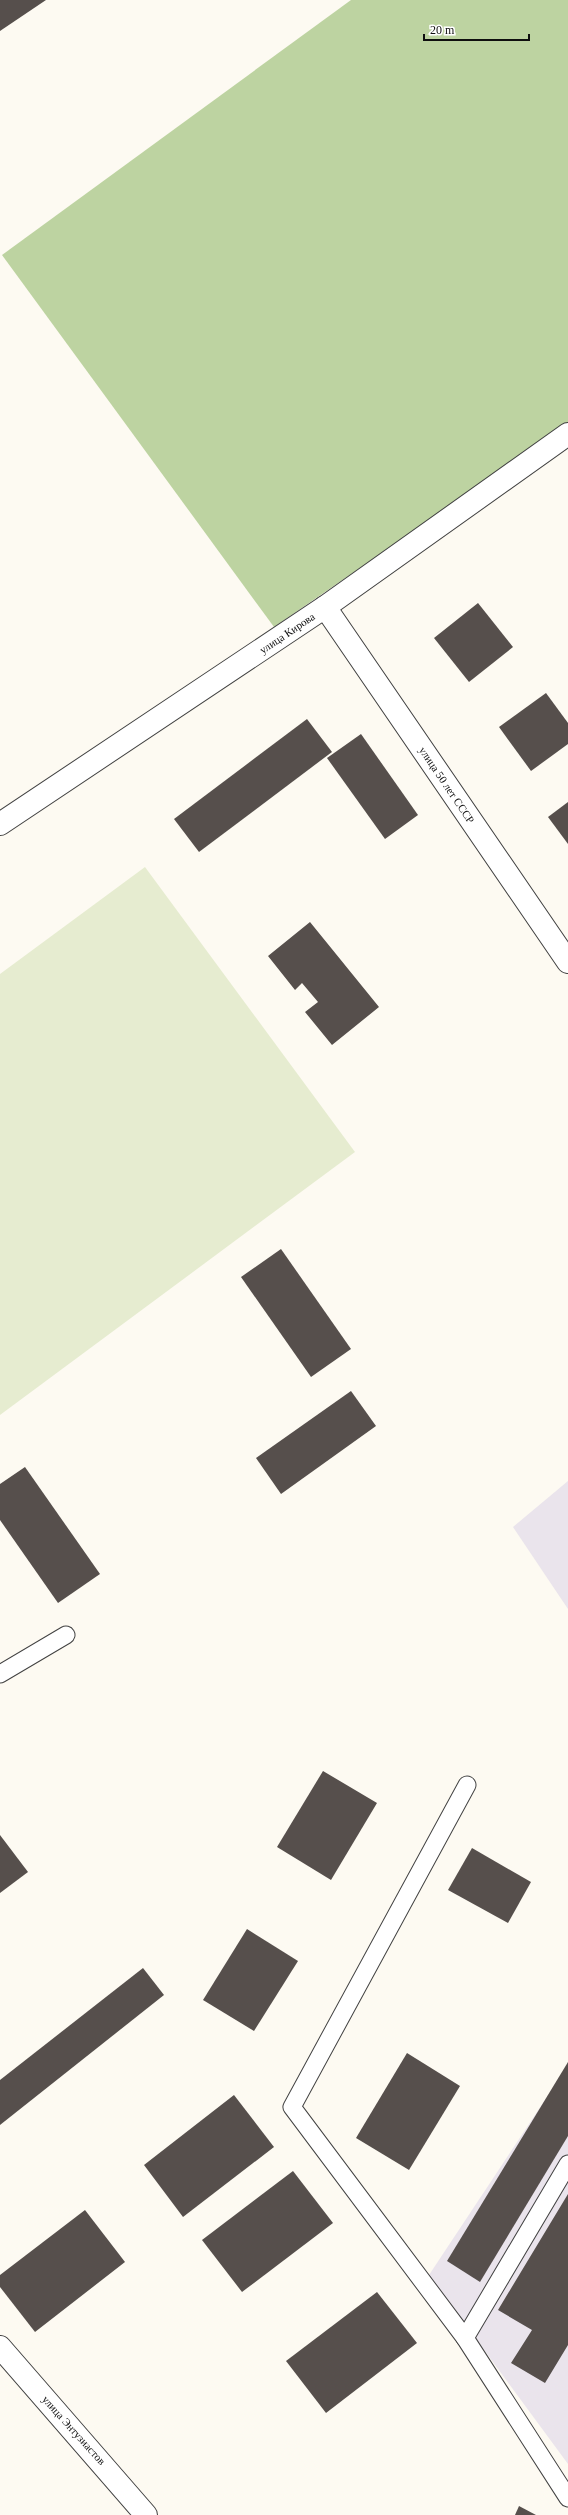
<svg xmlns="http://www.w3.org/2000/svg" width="568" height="2515" viewBox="0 0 568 2515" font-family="'Times New Roman',serif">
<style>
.industrial{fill:#eae4ec}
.forest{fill:#bdd3a1}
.pitch{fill:#e6ecd0}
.building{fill:#564f4c}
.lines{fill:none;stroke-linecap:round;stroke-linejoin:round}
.service-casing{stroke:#424242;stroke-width:19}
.minor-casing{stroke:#424242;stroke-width:24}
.service{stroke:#fff;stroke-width:17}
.minor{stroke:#fff;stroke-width:22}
.labels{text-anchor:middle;stroke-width:4;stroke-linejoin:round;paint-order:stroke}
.street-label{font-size:11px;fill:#0f0f0f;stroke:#fff}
</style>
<rect width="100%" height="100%" fill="#fdfaf2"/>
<g class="industrial">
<path d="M568,1481v128l-55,-82z"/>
<path d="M568,2065v399l-139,-189z"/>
</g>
<path class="forest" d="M351,0h217v425l-294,202 -272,-372z"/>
<path class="pitch" d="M145,867l210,285 -355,263v-441z"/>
<g class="building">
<path d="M0,0h46l-46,31z"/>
<path d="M478,603l35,44 -44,35 -35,-44z"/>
<path d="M546,693l22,30v21l-37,27 -32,-44z"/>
<path d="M307,719l25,33 -133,100 -25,-33z"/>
<path d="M361,734l57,81 -33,24 -58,-81z"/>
<path d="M568,802v42l-20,-27z"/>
<path d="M310,922l69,85 -47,38 -27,-33 13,-10 -16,-19 -7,7 -27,-34z"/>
<path d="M281,1249l70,100 -40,28 -70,-100z"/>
<path d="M351,1391l25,35 -95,68 -25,-36z"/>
<path d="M25,1467l75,107 -42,29 -58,-83v-36z"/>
<path d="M323,1771l54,32 -46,77 -54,-33z"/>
<path d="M0,1835l28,37 -28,21z"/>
<path d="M472,1848l59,34 -23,41 -60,-33z"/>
<path d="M247,1929l51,32 -44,70 -51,-31z"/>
<path d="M143,1968l21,27 -164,130v-45z"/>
<path d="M407,2053l53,33 -51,84 -53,-32z"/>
<path d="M568,2062v74l-88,146 -33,-21z"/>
<path d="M234,2095l40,52 -91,70 -39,-52z"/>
<path d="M293,2171l40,52 -91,69 -40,-52z"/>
<path d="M568,2194v151l-23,38 -34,-20 21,-33 -34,-20z"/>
<path d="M85,2210l40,52 -90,70 -35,-45v-12z"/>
<path d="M377,2292l40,51 -91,70 -40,-52z"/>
<path d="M519,2506l17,9h-21z"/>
</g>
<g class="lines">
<g class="service-casing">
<g id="service">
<path d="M0,1674l66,-39"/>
<path d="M467,1785l-175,322 173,231 103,-174"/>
<path d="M465,2338l103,160"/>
</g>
</g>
<g class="minor-casing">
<g id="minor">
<path d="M325,607l243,355"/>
<path d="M0,824l325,-217 243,-173"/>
<path d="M0,2347l146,168"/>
</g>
</g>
<use href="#service" class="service"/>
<use href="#minor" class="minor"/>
</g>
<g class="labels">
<g class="street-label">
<text transform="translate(287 633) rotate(-34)" y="4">улица Кирова</text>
<text transform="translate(447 785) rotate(56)" y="4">улица 50 лет СССР</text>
<text transform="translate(74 2430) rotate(48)" y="4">улица Энтузиастов</text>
</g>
</g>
<path d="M424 34v6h105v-6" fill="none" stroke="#0f0f0f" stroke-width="2"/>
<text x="430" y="34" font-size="12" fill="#0f0f0f" stroke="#ffffff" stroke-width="3" paint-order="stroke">20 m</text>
</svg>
